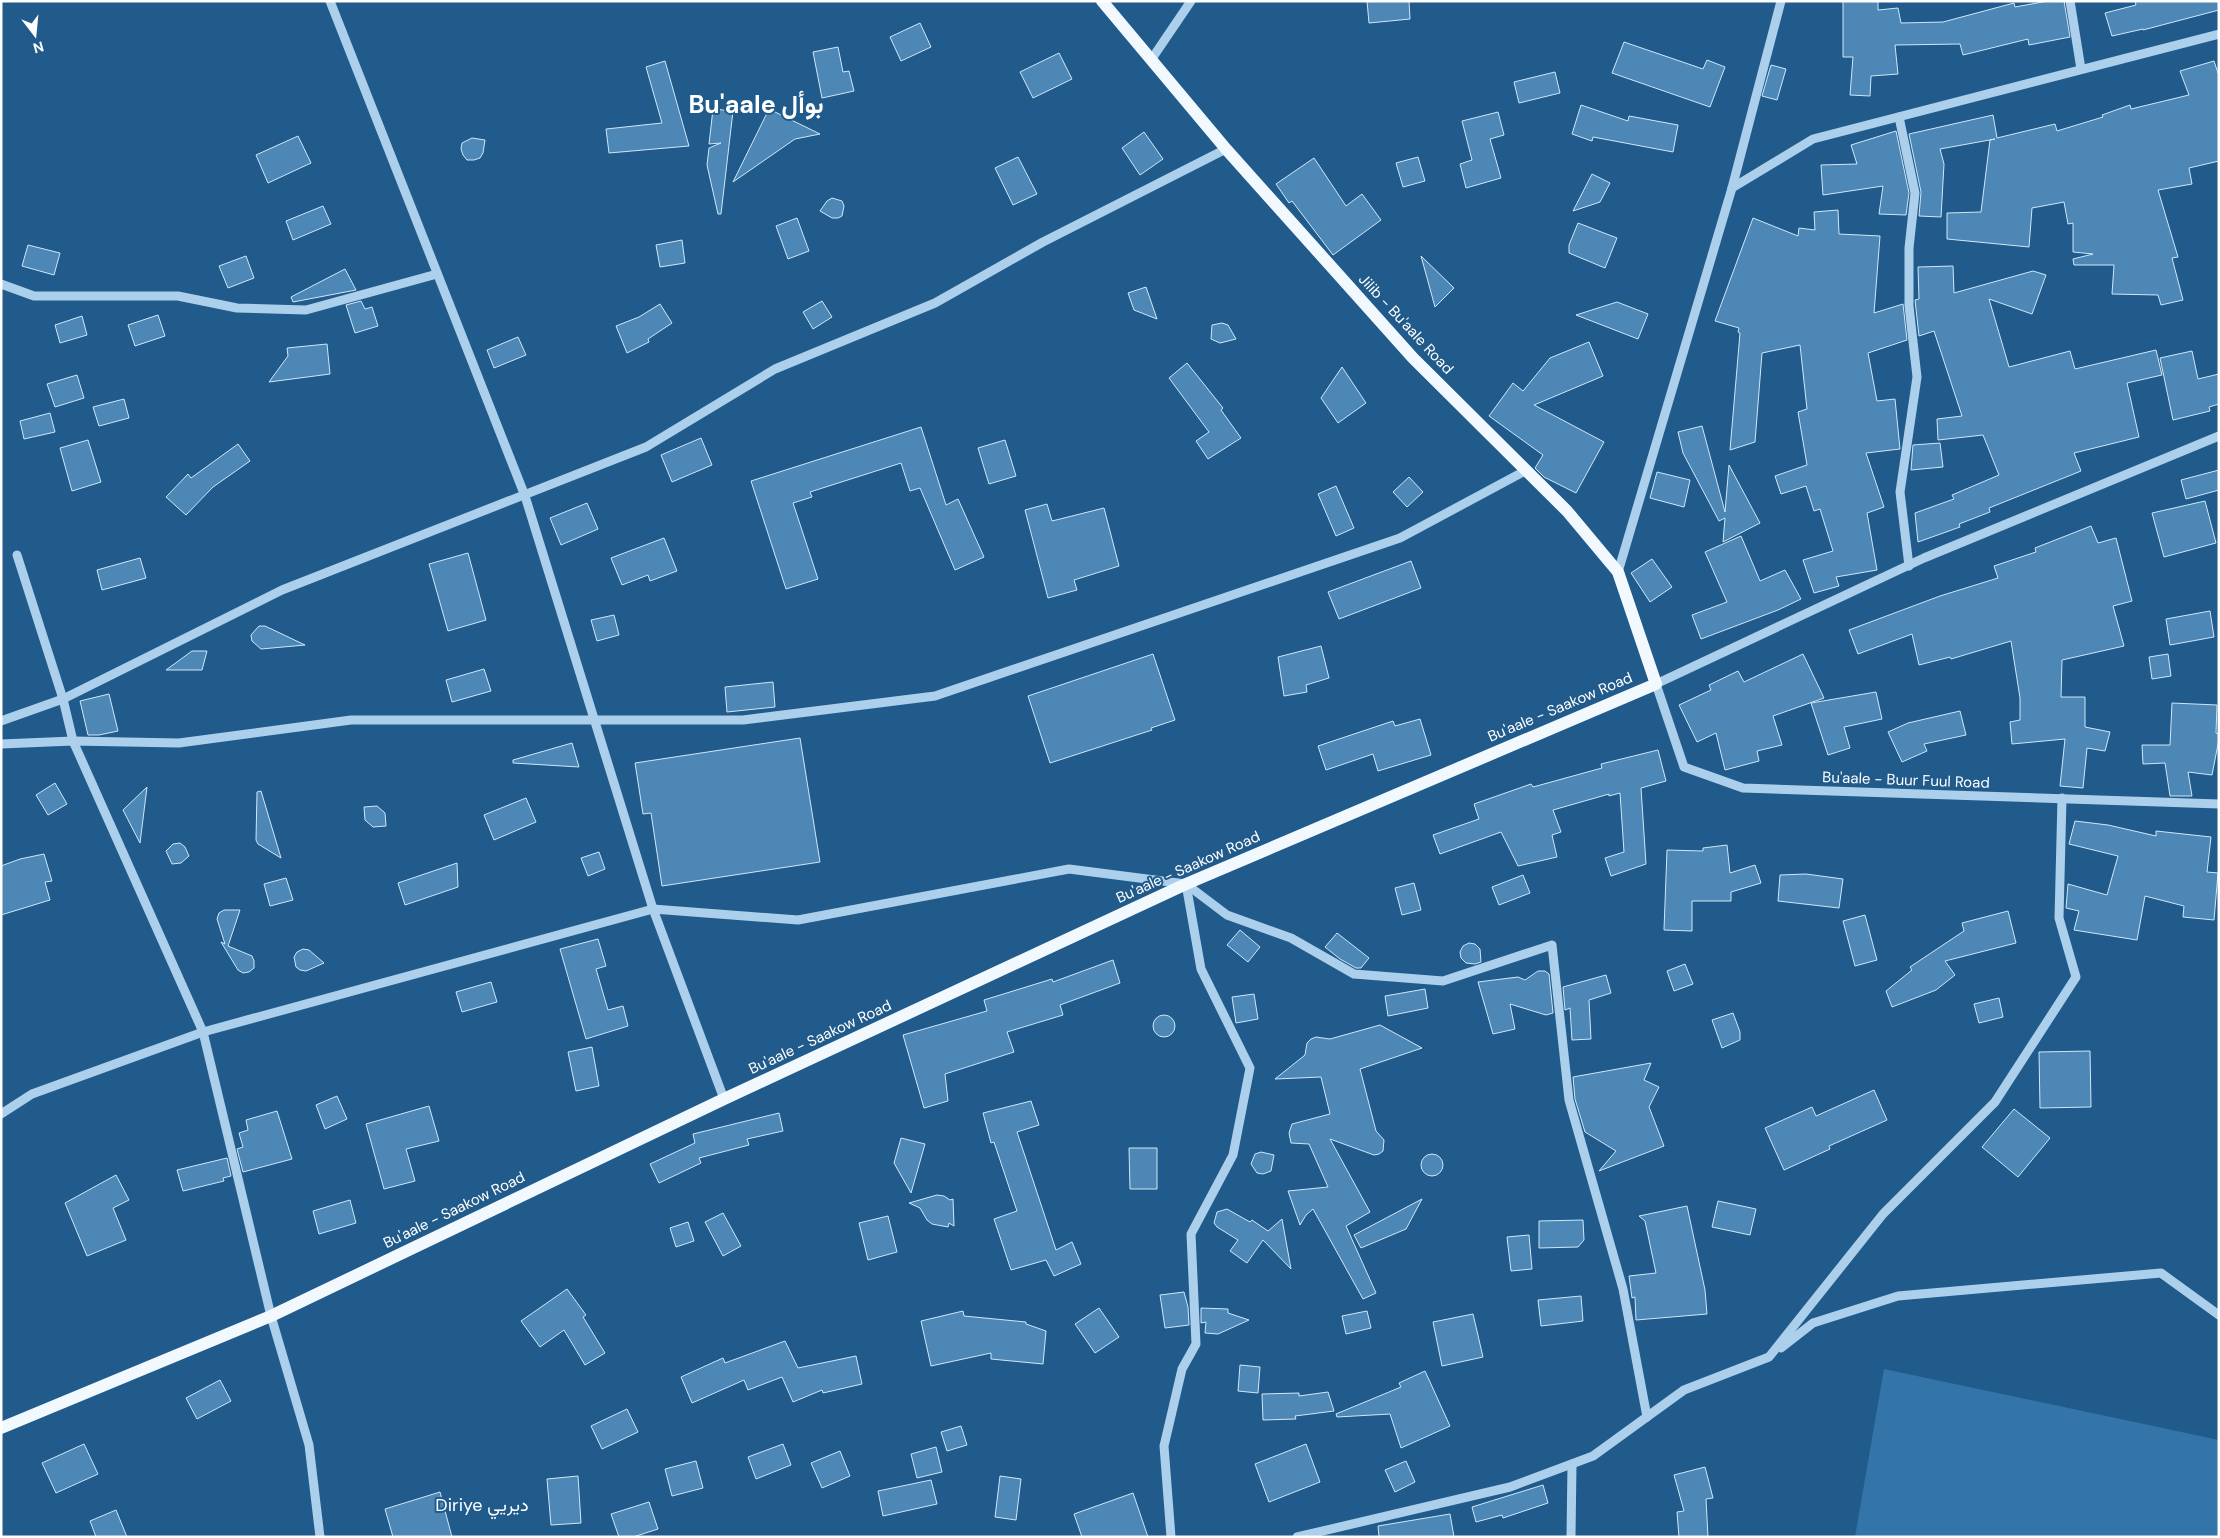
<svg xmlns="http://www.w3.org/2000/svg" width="2220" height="1538" viewBox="0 0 2220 1538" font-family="'DM Sans',Vazirmatn,sans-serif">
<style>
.green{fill:#3375a9}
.building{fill:#4c87b5;stroke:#d1e7f8}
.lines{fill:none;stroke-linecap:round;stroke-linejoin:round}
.minor{stroke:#acd0eb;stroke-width:9}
.major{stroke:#f1f8fe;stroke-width:12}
.labels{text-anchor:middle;stroke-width:4;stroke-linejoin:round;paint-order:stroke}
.street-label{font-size:15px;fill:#fff;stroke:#205b8b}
.quarter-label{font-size:18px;fill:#fff;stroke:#205b8b}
.town-label{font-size:25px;font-weight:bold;fill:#fff;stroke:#205b8b}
</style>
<rect width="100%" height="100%" fill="#205b8b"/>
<path class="green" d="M1884,1369l335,71v97h-364z"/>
<g class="building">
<path d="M1367,1h42l1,18 -41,4z"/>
<path d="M1843,1h35v9l20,-2 3,15 42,-1 71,-19 1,4 33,-6h16l6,36 -41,8 -1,-6 -65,16 -3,-11 -65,1 3,29 -27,2 -1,20 -20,-1 3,-38h-10z"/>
<path d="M2135,1h84v9l-76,20v-1l-31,7 -7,-23 31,-8z"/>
<path d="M920,23l11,24 -30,14 -11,-24z"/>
<path d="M1624,42l79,27 4,-9 18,7 -15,40 -98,-34z"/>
<path d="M838,47l5,25 6,-1 5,20 -32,7 -9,-46z"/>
<path d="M1059,53l13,26 -39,19 -13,-26z"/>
<path d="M665,61l24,85 -80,7 -3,-24 56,-6 -16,-56z"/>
<path d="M2214,61l5,15v85l-30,7 3,16 -34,6 20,67 -6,1 11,42 -22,5 -3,-10 -46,-1 2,-29h-40l-1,-6 20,-5 -20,-2v-29l-5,1 -4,-22 -32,6 -3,39 -82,-8v-26l34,-1 9,-72 5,-1 -55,10 4,15 -3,53 -22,-1 2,-24 -12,-58 84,-19 4,23 58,-14 2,7 46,-14 -1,-2 28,-10 1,4 58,-14 -9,-24z"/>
<path d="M1771,65l15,4 -9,31 -15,-4z"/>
<path d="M1555,72l5,21 -41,10 -5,-21z"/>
<path d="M1581,105l47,16 1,-5 49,9 -5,27 -80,-15 -1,4 -20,-7z"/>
<path d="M713,109l20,2 -12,103h-3l-11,-49 2,-17 12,-5 -12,1z"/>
<path d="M769,109l51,25 -25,5 -62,43z"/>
<path d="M1498,112l6,23 -14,4 11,39 -35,10 -6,-24 12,-4 -10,-39z"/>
<path d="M1896,131l13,62 -3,22 -27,-1 4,-28 -60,9 -2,-30 36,-1 -6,-19z"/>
<path d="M1144,132l19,27 -23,16 -18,-27z"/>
<path d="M298,136l13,27 -43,20 -12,-28z"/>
<path d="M472,138l13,2 -2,13 -3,5 -6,2h-7l-4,-5 -2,-6 1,-6z"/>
<path d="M1018,157l19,37 -24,11 -18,-37z"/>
<path d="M1418,157l7,24 -22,6 -7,-24z"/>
<path d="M1314,158l32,48 16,-12 19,26 -48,35 -41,-54 -3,2 -13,-19z"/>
<path d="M1592,174l18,9 -10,19 -27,9z"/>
<path d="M832,198l10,3 2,5 -2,10 -4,2h-6l-12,-7 7,-10z"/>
<path d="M323,206l8,18 -38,16 -7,-19z"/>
<path d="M1838,210l1,24 41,2 -6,77 29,-9 4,36 -39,13 9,48 18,-2 5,50 -34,4 18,54 -17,6 10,57 -41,7 3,9 -25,7 -11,-33 30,-9 -13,-42 -6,2 -8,-25 -25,8 -6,-18 32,-11 -9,-53 9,-3 -7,-64 -38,8 -7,89 -25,8 10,-117 -2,-1 1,-4 -24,-7 38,-103 45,18 1,-8 16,2 -1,-18z"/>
<path d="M797,218l12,33 -21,8 -12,-33z"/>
<path d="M1578,223l39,15 -12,30 -36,-15v-8z"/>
<path d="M682,240l3,23 -25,4 -4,-22z"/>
<path d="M28,245l32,8 -6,22 -32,-9z"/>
<path d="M246,256l8,22 -26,10 -9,-22z"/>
<path d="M1421,256l33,32 -19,19z"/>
<path d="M1953,266l1,27 79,-22 13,4 -14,39 -43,-15 20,68 61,-16 5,18 81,-19 6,25 -35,8 12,54 -65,16 7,18 -92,37 1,4 -31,12 1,3 -42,15 -3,-29 39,-14 -2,-4 47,-20 -16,-40 -45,5 -1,-21 25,-3 -28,-85 -15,5 -4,-36 4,-1 -1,-32z"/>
<path d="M345,269l11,21 -63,12 -2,-5z"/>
<path d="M1146,287l11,32 -23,-9 -6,-17z"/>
<path d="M361,301l4,8 7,-2 6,19 -23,7 -9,-28z"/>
<path d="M822,301l10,16 -19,12 -10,-17z"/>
<path d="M1617,302l31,12 -10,25 -62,-24z"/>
<path d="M660,304l12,19 -24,16 1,3 -22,11 -11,-27 23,-9z"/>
<path d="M158,315l7,21 -30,10 -7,-21z"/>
<path d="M82,316l5,19 -27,8 -5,-18z"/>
<path d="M1222,323l6,2 8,14 -16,4 -9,-4 1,-14z"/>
<path d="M518,337l8,18 -32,13 -7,-18z"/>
<path d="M1589,342l14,34 -69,29 70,37 -28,51 -32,-16 -9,-9 8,-13 -54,-39 24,-33 10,8 27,-33z"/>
<path d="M327,344l3,30 -61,8 19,-26 -1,-8z"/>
<path d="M2192,351l6,28 21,-5v30l-10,3 1,4 -37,9 -13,-62z"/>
<path d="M1187,363l36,45 -2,2 20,28 -33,21 -12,-18 13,-9 -40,-54z"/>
<path d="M1342,367l24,36 -28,20 -17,-25z"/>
<path d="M77,375l7,23 -29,9 -8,-23z"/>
<path d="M124,399l5,19 -30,8 -6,-19z"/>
<path d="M50,413l5,19 -31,7 -4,-18z"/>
<path d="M1702,426l23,86 4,-47 31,58 -37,19 2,-24 -6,3 -36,-68 -5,-21z"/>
<path d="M921,427l25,78 12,-6 26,58 -29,13 -35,-82 -10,3 -9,-28 -91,29 2,5 -19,6 25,76 -32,10 -35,-108z"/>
<path d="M701,438l11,27 -40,17 -11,-27z"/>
<path d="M88,440l13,42 -29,9 -12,-43z"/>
<path d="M1005,440l11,36 -27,8 -11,-36z"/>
<path d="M1940,443l3,24 -32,3 2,-25z"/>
<path d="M238,444l12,17 -37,26 -27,28 -20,-18 22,-23 3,4z"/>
<path d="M2219,470v20l-33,9 -5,-19z"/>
<path d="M1657,472l33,8 -6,27 -34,-9z"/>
<path d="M1409,477l14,15 -16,15 -14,-15z"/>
<path d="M1336,486l18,42 -18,8 -18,-42z"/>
<path d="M2205,501l11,42 -52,14 -12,-44z"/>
<path d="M587,503l11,26 -37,16 -11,-27z"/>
<path d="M1047,504l5,17 52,-13 15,58 -45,14 3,10 -29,8 -23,-88z"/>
<path d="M2091,526l7,17 18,-5 16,63 -19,5 11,40 -62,14 -1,37h24v30l25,5 -5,19 -18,-3 -4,40 -23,-2 5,-47 -53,5 -2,-22 10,-2v-22l-9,-57 -60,18 -1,-2 -31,8 -7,-31 -54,20 -9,-24 91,-34 58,-18 -4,-12 42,-14 -1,-4z"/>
<path d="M1741,536l19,45 25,-11 16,29 -23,11 -77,29 -9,-24 35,-13 -22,-50z"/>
<path d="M664,538l13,33 -27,10 -2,-6 -26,10 -11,-27z"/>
<path d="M468,553l18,67 -38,11 -19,-67z"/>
<path d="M140,558l6,20 -44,12 -5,-20z"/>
<path d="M1652,559l20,28 -22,15 -19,-29z"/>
<path d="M1411,561l10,27 -82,31 -11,-27z"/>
<path d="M2210,611l4,26 -44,8 -4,-26z"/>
<path d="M614,615l5,20 -22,6 -6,-21z"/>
<path d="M259,626h6l40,19 -44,4 -9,-8 -1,-6z"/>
<path d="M1321,646l8,32 -23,7 1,7 -23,4 -6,-39z"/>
<path d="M192,651h15l-5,19h-36z"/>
<path d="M1153,654l22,66 -24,8 1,2 -102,33 -22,-67z"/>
<path d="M1803,654l21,44 -51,18 9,29 -25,6 2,10 -34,9 -9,-37 -19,9 -18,-37 32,-15 -2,-5 29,-14 6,11z"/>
<path d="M2168,654l3,22 -19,3 -3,-22z"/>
<path d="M484,669l7,22 -39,11 -6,-22z"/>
<path d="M773,682l2,25 -48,5 -2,-25z"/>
<path d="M1876,692l6,27 -38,8 6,21 -22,7 -17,-52z"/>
<path d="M109,694l9,37 -19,4h-11l-8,-34z"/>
<path d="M2172,703l45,2 -1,28 3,1v5l-7,36 -24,-3 4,24h-22l-5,-33 -22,1 -1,-19h28z"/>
<path d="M1960,711l6,24 -42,9 3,7 -25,11 -14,-30 20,-9z"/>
<path d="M1420,719l11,36 -53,16 -5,-17 -47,16 -8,-24 75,-25 2,5z"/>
<path d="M800,738l20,124 -158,24 -11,-73 -8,1 -8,-51z"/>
<path d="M572,743l7,24 -66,-4v-3z"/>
<path d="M1658,750l8,31 -25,7 5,76 -35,12 -6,-18 19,-6 -4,-59 -11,3v-2l-56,16 8,22 -9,3 5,22 -39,9 -17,-34 -61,22 -7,-19 46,-16 -5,-15 57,-20 2,3 69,-19 -1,-4z"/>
<path d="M55,783l12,21 -19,11 -12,-20z"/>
<path d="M147,787l-7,56 -17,-33z"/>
<path d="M261,791l20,67 -23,-14 -2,-4 1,-48z"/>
<path d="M526,798l10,24 -42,18 -10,-25z"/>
<path d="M377,806l8,7 1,13 -13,1 -8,-7 -1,-13z"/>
<path d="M2075,821l33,4 48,11v-5l55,6 -4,35 11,1 -4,47 -31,-3 1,-11 -39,-10 -8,44 -63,-10 5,-19 -13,-3 2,-24 39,11 11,-39 -49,-12z"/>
<path d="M180,843l5,4 4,9 -8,7 -9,1 -6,-13 7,-7z"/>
<path d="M1727,845l3,28 25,-8 6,18 -30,9v9h-39v30l-28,-1 3,-80 36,1v-3z"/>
<path d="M599,852l6,17 -17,7 -7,-18z"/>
<path d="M44,854l8,27 -7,1 5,18 -49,15v-49l19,-7z"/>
<path d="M457,863l1,24 -53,18 -7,-22z"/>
<path d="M1806,874l37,5 -4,29 -61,-7 2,-26z"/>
<path d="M1523,875l7,18 -31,12 -7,-18z"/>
<path d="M286,878l7,22 -23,6 -6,-22z"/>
<path d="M1414,883l7,27 -19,5 -7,-27z"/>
<path d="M224,910h16l-12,36 24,10 2,5v7l-5,4 -6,1 -5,-3 -17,-28 4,2 -8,-25 2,-6z"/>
<path d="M2008,911l8,32 -71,18 10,14 -19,15 -44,17 -6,-16 26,-21 -2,-3 54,-36 -2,-8z"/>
<path d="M1865,915l12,45 -22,6 -12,-45z"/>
<path d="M1240,930l20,17 -12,15 -21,-17z"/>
<path d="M1337,933l32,25 -8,10h-5l-16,-9 -15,-12z"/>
<path d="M598,939l8,27 -10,3 12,41 15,-4 5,20 -42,13 -26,-90z"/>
<path d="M1469,943l6,1 5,5 1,13 -6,2 -9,-1 -5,-5 -1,-6 3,-6z"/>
<path d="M303,949l6,1 15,13 -18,8 -6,-1 -4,-3 -2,-10 3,-5z"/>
<path d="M1113,960l7,23 -60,22 3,10 -56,17 7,20 -69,22 3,27 -24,7 -21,-73 84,-24 -3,-11 68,-21 1,3z"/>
<path d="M1685,964l8,20 -19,7 -7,-20z"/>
<path d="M1538,971h7l4,3 4,39 -7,2 -36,-11 5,25 -22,5 -15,-52 40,-5 7,3z"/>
<path d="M1606,975l5,18 -22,7 2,39 -19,1 -2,-32 -5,2 -2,-23z"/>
<path d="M491,982l6,20 -35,10 -6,-20z"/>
<path d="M1425,989l3,19 -40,8 -3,-20z"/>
<path d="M1254,994l4,25 -22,4 -4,-26z"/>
<path d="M1999,998l4,19 -24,6 -5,-19z"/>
<path d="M1733,1013l7,19v8l-18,8 -10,-28z"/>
<circle cx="1164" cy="1026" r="11"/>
<path d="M1380,1025l42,23 -62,21 16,62 8,9 -1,11 -4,3 -5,1 -44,-16 40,73 -24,14 30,67 -13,6 -50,-90 -7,6 -6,10 -12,-34 40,-4 -19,-43 -18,-1 -2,-10 3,-9 38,-10 -9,-37 -46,2 30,-24 2,-12 4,-4 5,-2 14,2z"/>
<path d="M592,1047l7,39 -23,5 -8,-39z"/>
<path d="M2090,1051l1,56 -51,1 -1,-56z"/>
<path d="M1651,1063l-7,17 15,7 -10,20 15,39 -65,25 17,-20 -31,-19 -10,-33 -2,-22z"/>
<path d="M1874,1090l13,30 -58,26 1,3 -46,21 -19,-42 47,-21 4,9z"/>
<path d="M337,1096l10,23 -22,10 -9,-24z"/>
<path d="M1031,1101l8,24 -22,7 39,118 16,-8 9,22 -27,12 -8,-16 -35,10 -17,-51 23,-8 -23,-69 -3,1 -8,-30z"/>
<path d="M429,1106l10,35 -33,8 9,32 -31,8 -18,-65z"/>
<path d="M2014,1109l36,29 -32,39 -36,-30z"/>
<path d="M277,1111l15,48 -49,13 -6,-23 6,-2 -4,-14 9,-3 -2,-10z"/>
<path d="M779,1113l4,18 -36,8 2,6 -50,13 2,5 -42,20 -9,-19 45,-21 -2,-9z"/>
<path d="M901,1138l24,6 -14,49 -17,-30z"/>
<path d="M1129,1148h28v41h-27z"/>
<path d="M1261,1152l13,3 -3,16 -8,3 -6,-1 -6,-9 4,-10z"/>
<circle cx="1432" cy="1165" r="11"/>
<path d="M227,1158l4,18 -8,2 1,3 -41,10 -6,-21z"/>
<path d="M116,1175l13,25 -16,8 13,32 -39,16 -22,-53z"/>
<path d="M937,1195l7,1 6,4 3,-1 1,27 -5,-3 -1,4 -16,-3 -5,-4 -7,-12 -11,-5z"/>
<path d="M1422,1199l-16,30 -45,19 -7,-13z"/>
<path d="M350,1200l6,23 -37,11 -6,-23z"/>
<path d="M1718,1201l38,8 -6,26 -38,-8z"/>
<path d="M1687,1206l18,84 2,24 -71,6 -1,-23 -3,1 -3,-22 27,-3 -11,-52 -6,-5z"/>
<path d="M1227,1209l23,13 2,-2 16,11 14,-12 9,50 -28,-29 -16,23 -17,-12 8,-11 -21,-13 -3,-4 3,-11z"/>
<path d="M723,1213l18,33 -18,10 -18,-34z"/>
<path d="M888,1216l9,36 -29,8 -9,-37z"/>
<path d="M1583,1220l1,20 -6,7 -39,1v-27z"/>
<path d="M688,1222l6,19 -18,6 -6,-19z"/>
<path d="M1529,1235l3,34 -21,2 -4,-34z"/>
<path d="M567,1289l19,26 -3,2 22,36 -20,12 -21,-35 -24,17 -19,-26z"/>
<path d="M1184,1292l4,15 1,18 -24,3 -5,-33z"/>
<path d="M1581,1296l2,25 -42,5 -3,-26z"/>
<path d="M1099,1308l20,29 -24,16 -20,-29z"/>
<path d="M1201,1308l27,1v4l21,7 -31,14 -13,-1 1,-11 -5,1z"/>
<path d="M963,1311l1,5 62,6v2l20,7 -3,33 -52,-5v-6l-60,13 -10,-45z"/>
<path d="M1367,1311l4,17 -25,6 -4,-18z"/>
<path d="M1473,1314l10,43 -41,9 -9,-44z"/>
<path d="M785,1341l13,27 58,-12 6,28 -39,9 -1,-3 -29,12 -11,-25 -34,13 -4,-10 -52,23 -11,-26 42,-19 2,5z"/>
<path d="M1240,1365l20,2 -2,26 -20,-2z"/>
<path d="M1425,1371l25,55 -49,22 -11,-34 -53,3 -1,-3 65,-27 -2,-4z"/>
<path d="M220,1380l11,21 -34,18 -11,-21z"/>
<path d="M1328,1392l6,19 -39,5 1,3 -33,1 -1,-26 37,-1v3z"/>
<path d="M627,1409l11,23 -36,17 -11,-23z"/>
<path d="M961,1426l6,19 -20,6 -6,-19z"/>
<path d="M84,1444l14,30 -42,19 -14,-30z"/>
<path d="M783,1444l8,21 -35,14 -8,-22z"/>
<path d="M1306,1444l14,38 -51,20 -14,-38z"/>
<path d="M936,1447l6,25 -25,6 -6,-24z"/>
<path d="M840,1451l10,25 -28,12 -11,-25z"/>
<path d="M696,1461l7,27 -31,8 -7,-27z"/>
<path d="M1406,1461l9,21 -20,10 -10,-22z"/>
<path d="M1705,1467l8,31 -7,1 2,38h-29l-2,-25 7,-1 -10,-36z"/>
<path d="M578,1476l3,47 -30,2 -4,-46z"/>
<path d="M1000,1476l21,3 -5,41 -21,-3z"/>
<path d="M931,1480l6,24 -54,12 -5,-25z"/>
<path d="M1543,1485l5,18 -45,15 -1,-3 -26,7 -4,-15z"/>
<path d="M440,1492l12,45h-59l-8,-28z"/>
<path d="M1133,1493l15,44h-66l-8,-23z"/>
<path d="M649,1502l9,27 -25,8h-14l-8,-23z"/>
<path d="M116,1510l11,27h-31l-6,-16z"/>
<path d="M1450,1514l4,23h-75l-1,-11z"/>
</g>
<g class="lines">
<g class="minor">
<path d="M330,1l195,495 128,413 71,190"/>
<path d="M2070,1l11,68"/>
<path d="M1151,60l40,-59"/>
<path d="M1899,117l16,76 -6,55v58l8,71 -17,115 9,74"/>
<path d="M1732,188l49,-187"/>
<path d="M1,284l33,12h144l59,12 69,2 131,-36"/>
<path d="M2219,436l-295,122 -268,126 28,83 59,21 476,16"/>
<path d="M17,555l46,144 10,42 130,291 68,284 38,129 11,92"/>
<path d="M1618,572l114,-384 81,-49 406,-105"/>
<path d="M1,721l62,-22 219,-109 364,-143 129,-78 160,-66 108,-61 183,-93"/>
<path d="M1,744l72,-3 106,2 172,-23h392l192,-24 465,-158 125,-67"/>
<path d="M1,1114l31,-20 171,-62 450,-123 145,11 271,-51 117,15 41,31 64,23 63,36 89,7 109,-36 17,155 54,189 24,128"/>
<path d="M1781,1348l32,-25 85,-27 263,-23 58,42"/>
<path d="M1171,1537l-7,-91 18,-77 14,-25 -5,-110 42,-79 17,-87 -49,-99 -15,-85"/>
<path d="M1297,1537l213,-50 83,-31 91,-66 85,-33 114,-143 112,-112 81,-125 -17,-59 3,-120"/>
<path d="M1571,1537l1,-73"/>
</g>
<path class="major" d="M1,1428l270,-112 453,-217 462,-215 470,-200 -38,-112 -51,-61 -154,-153 -187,-209 -124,-148"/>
</g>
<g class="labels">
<g class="street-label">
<text transform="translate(1406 324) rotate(47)" y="5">Jilib - Bu'aale Road</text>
<text transform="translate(1560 707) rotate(-23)" y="5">Bu'aale - Saakow Road</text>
<text transform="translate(1906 780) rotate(2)" y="5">Bu'aale - Buur Fuul Road</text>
<text transform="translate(1188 867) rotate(-24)" y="5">Bu'aale - Saakow Road</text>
<text transform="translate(820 1037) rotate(-25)" y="5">Bu'aale - Saakow Road</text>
<text transform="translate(454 1210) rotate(-26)" y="5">Bu'aale - Saakow Road</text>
</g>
<g class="quarter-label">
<text x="482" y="1511">Diriye ديريي</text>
</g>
<g class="town-label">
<text x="756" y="113">Bu'aale بوأل</text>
</g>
</g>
<rect width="2220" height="1538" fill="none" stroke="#ffffff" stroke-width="5"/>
<g transform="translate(35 35) rotate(164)" stroke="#205b8b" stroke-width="4" paint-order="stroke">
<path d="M0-4L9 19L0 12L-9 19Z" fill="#ffffff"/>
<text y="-8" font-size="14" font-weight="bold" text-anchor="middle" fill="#ffffff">N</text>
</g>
</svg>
